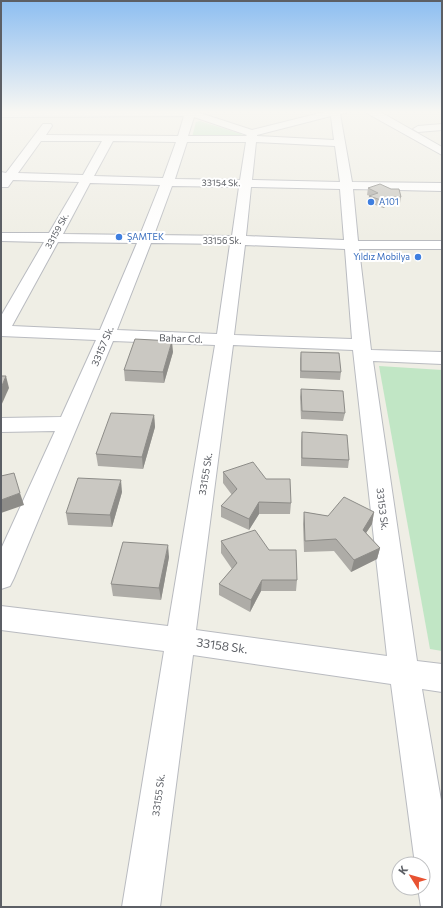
<svg xmlns="http://www.w3.org/2000/svg" width="443" height="908" viewBox="0 0 443 908" font-family="Commissioner,sans-serif">
<style>
.green{fill:#c1e6c5}
.lines{fill:none;stroke-linecap:round;stroke-linejoin:round}
.minor-casing{stroke:#b9bbc0;stroke-width:2}
.minor{fill:#fff;fill-rule:evenodd}
.wall{fill:#aeaca7}
.shaded-wall{fill:#8d8c88}
.building{fill:#cac8c2;stroke:#8d8c88}
.shop-dot{fill:#3f7fe0;stroke:#fff;stroke-width:1.5}
.labels{text-anchor:middle;stroke-width:4;stroke-linejoin:round;paint-order:stroke}
.far-street-label{font-size:9px;fill:#5c5f65;stroke:#fff}
.far-shop-label{font-size:9px;fill:#366cbe;stroke:#fff;text-anchor:start}
.street-label{font-size:10px;fill:#5c5f65;stroke:#fff}
.near-street-label{font-size:12px;fill:#5c5f65;stroke:#fff}
</style>
<rect width="100%" height="100%" fill="#efeee5"/>
<g class="green">
<path d="M200,121l41,13 4,4 -53,-1 4,-15z"/>
<path d="M379,366l63,4v281l-12,-2z"/>
</g>
<g class="lines">
<g class="minor-casing">
<g id="minor">
<path d="M1,111h197l-1,1 55,18 76,-19h20l-2,2 -6,1 12,68 90,1v8l-89,-2 5,52h84v8h-83l12,101 71,2v12l-69,-3 44,300 25,3v28l-20,-3 20,117v101h-21l-3,-19h5v-24h-8l-24,-180 -198,-29 -33,252h-38l42,-256 -163,-21v-24l167,20 47,-281 -102,-4 -99,237 -4,8 -9,3v-40l54,-118 -54,1v-14l60,-1 35,-77 -95,-4v-20l43,-74 -43,-1v-8h48l30,-51 -66,-2 -5,7h-7v-15l5,1 37,-49h8l1,2 -6,9 132,1 6,-20 -183,1zM331,116l3,24 -77,-4v-1zM194,117l53,18 -1,1h-58zM41,141h61l-19,34 -65,-2zM113,141l63,1 -13,36 -69,-2zM187,142h59l-6,38 -65,-1zM256,142l79,4 5,36 -88,-2zM90,183l70,2 -20,50 -77,-1zM172,186l67,1 -7,49 -78,-1zM251,187l89,2 4,51 -98,-4zM58,242l79,1 -37,87 -88,-4zM151,243l79,1 -13,90 -100,-4zM245,245l100,4 7,90 -118,-4zM233,345l120,5 34,306 -191,-26z"/>
<path d="M363,111h13l8,3 58,33v8z"/>
<path d="M442,124v6l-24,2 -5,-3 5,-3z"/>
</g>
</g>
<use href="#minor" class="minor"/>
</g>
<g class="wall">
<path d="M368,188l33,9 -1,6 -9,1 -8,4 -15,-6 1,-6h1l-3,-1z"/>
<path d="M173,352l-9,31 -39,-2 -1,-11z"/>
<path d="M301,352l40,20 -1,8 -40,-2v-19z"/>
<path d="M301,389l44,24 -2,8 -42,-2 -1,-22z"/>
<path d="M154,415l1,12 -12,42 -45,-3 -2,-12z"/>
<path d="M302,432l47,28 -1,8 -47,-2v-25z"/>
<path d="M223,472l68,31 -1,11h-31l-10,16 -28,-13v-11l11,-11 -9,-12z"/>
<path d="M122,492l-10,35 -44,-2 -2,-12z"/>
<path d="M304,512l24,4 46,-4 -2,12 -6,9 14,15 -3,11 -26,13 -17,-21 -30,1 -1,-28z"/>
<path d="M221,541l48,9 28,30 -1,11h-35l-11,21 -31,-17v-11l13,-15 -11,-16z"/>
<path d="M169,557l-8,43 -48,-4 -2,-12z"/>
</g>
<g class="shaded-wall">
<path d="M392,197l-1,7 -8,4 1,-7z"/>
<path d="M172,341l1,11 -9,31 -1,-11z"/>
<path d="M6,376l3,12 -8,18v-18z"/>
<path d="M154,415l1,12 -12,42 -1,-12z"/>
<path d="M121,480l1,12 -10,35 -2,-12z"/>
<path d="M20,493l4,12 -23,8v-13z"/>
<path d="M259,502v12l-10,16v-11z"/>
<path d="M374,512l-2,12 -12,18 3,-12z"/>
<path d="M168,545l1,12 -8,43 -2,-12z"/>
<path d="M380,548l-3,11 -26,13 3,-12z"/>
<path d="M262,580l-1,11 -11,21 1,-12z"/>
</g>
<g class="building">
<path d="M380,184l11,5h8l2,8h-9l-8,4 -15,-5 9,-3 -10,-5z"/>
<path d="M135,339l37,2 -9,31 -39,-2z"/>
<path d="M301,352l38,1 2,19 -40,-1z"/>
<path d="M1,376h5l-5,12z"/>
<path d="M301,389l42,2 2,22 -43,-2z"/>
<path d="M111,413l43,2 -12,42 -46,-3z"/>
<path d="M302,432l45,3 2,25 -47,-2z"/>
<path d="M253,462l13,17h24l1,24 -32,-1 -10,17 -28,-13 16,-17 -14,-17z"/>
<path d="M14,473l6,20 -19,7v-24z"/>
<path d="M78,478l43,2 -11,35 -44,-2z"/>
<path d="M344,497l30,15 -11,18 17,18 -26,12 -18,-21 -31,2 -1,-29 24,4z"/>
<path d="M255,530l14,20h27l1,30h-35l-11,20 -32,-16 18,-21 -16,-22z"/>
<path d="M123,542l45,3 -9,43 -48,-4z"/>
</g>
<linearGradient id="sky" x2="0" y2="1"><stop stop-color="#8dbef1"/><stop offset="0.47" stop-color="#f8f7f3"/><stop offset="1" stop-color="#f8f7f3" stop-opacity="0"/></linearGradient>
<rect width="443" height="238" fill="url(#sky)"/>
<g class="shop-dot">
<circle cx="371" cy="202" r="4"/>
<circle cx="119" cy="237" r="4"/>
<circle cx="418" cy="257" r="4"/>
</g>
<g class="labels">
<g class="far-street-label">
<text transform="translate(221 183) rotate(1)" y="3">33154 Sk.</text>
<text transform="translate(57 231) rotate(-61)" y="3">33159 Sk.</text>
<text x="222" y="244">33156 Sk.</text>
</g>
<g class="far-shop-label">
<text x="379" y="205">A101</text>
<text x="127" y="240">ŞAMTEK</text>
<text x="410" y="260" text-anchor="end">Yıldız Mobilya</text>
</g>
<g class="street-label">
<text transform="translate(181 338) rotate(2)" y="4">Bahar Cd.</text>
<text transform="translate(102 346) rotate(-67)" y="4">33157 Sk.</text>
<text transform="translate(205 474) rotate(-81)" y="4">33155 Sk.</text>
<text transform="translate(383 509) rotate(83)" y="4">33153 Sk.</text>
<text transform="translate(158 795) rotate(-82)" y="4">33155 Sk.</text>
</g>
<g class="near-street-label">
<text transform="translate(222 646) rotate(8)" y="4">33158 Sk.</text>
</g>
</g>
<rect width="443" height="908" fill="none" stroke="#5c5f65" stroke-width="4"/>
<g transform="translate(411 876) rotate(307)"><circle r="19" fill="#ffffff" stroke="#bebfc1"/>
<path d="M0-3L7 15L0 10L-7 15Z" fill="#e85231"/>
<text y="-6" font-size="11" font-weight="bold" text-anchor="middle" fill="#5c5f65">K</text>
</g>
</svg>
